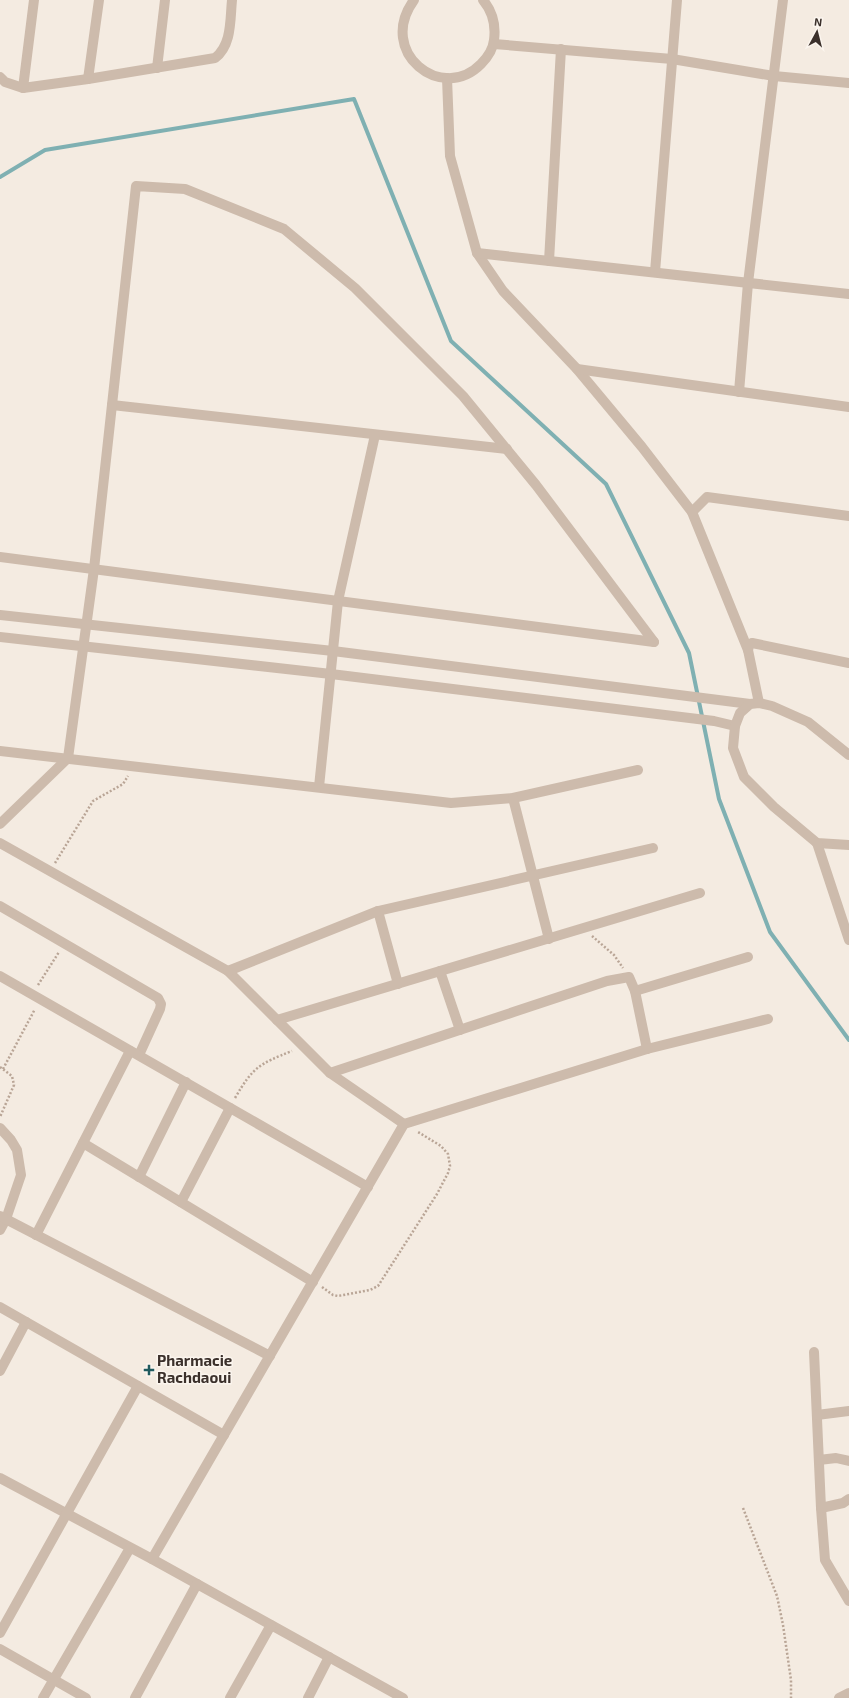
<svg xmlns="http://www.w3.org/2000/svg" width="849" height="1698" viewBox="0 0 849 1698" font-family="'Exo 2',sans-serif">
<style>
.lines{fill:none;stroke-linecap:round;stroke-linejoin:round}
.stream{stroke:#7fb0b2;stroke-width:4}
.path{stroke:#b9a596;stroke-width:2.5;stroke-dasharray:2 2;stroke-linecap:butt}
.minor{stroke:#cdbbac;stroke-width:10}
.poi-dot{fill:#1f5a5e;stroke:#fbf5ee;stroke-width:1.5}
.labels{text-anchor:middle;stroke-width:3;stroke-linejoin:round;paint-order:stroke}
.poi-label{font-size:15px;font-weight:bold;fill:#3b302b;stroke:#fbf5ee;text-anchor:start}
</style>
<rect width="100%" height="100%" fill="#f4ebe1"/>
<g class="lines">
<path class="stream" d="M0,177l45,-27 309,-51 97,242 155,143 83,169 30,146 51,133 79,108"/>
<g class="path">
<path d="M55,863l38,-62 30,-17 5,-8"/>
<path d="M592,936l22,19 9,13"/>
<path d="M38,985l21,-33"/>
<path d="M0,1067l12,9 2,9 -14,32"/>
<path d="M3,1069l32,-60"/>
<path d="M235,1098c18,-31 24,-34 57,-47"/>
<path d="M322,1287l11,8 5,1 32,-6 8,-4 59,-92 11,-21 2,-7 -2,-12 -7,-8 -23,-14"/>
<path d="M743,1508l34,88 6,29 8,55v18"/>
</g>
<g class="minor">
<path d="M414,0c-38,52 28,104 67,64 7,-7 12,-15 13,-24 2,-15 -1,-28 -11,-40"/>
<path d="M494,44l178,15 102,17 75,7"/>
<path d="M157,68l8,-68"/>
<path d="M0,77l5,5 18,6 65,-9 127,-21c17,-13 15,-38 17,-58"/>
<path d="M447,78l3,78 27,97 26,38 74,78 65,78 50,65 56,138"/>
<path d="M88,79l11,-79"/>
<path d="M23,88l11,-88"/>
<path d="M477,253l372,41"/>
<path d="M549,261l12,-212"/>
<path d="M655,272l22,-272"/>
<path d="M577,369l272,38"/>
<path d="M739,392l9,-109 35,-283"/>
<path d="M112,405l395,44"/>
<path d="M692,512l15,-15 142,19"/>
<path d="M0,557l654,85"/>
<path d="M0,615l333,36 417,53"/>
<path d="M0,637l331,37 383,47 21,5"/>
<path d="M759,703l-11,-53 1,-4 3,-3 97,20"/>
<path d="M0,751l451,52 62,-5 125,-28"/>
<path d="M849,755l-41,-33 -36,-16 -13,-3 -9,1 -10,9 -5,13 -2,22 11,29 30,30 43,36 32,2"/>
<path d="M319,787l19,-186 37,-166"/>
<path d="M513,798l36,141"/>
<path d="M0,824l68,-66 26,-189 42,-383 49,3 99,40 71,59 108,108 73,89 118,157"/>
<path d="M0,843l228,128 102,102 74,51"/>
<path d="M817,843l32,97"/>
<path d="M0,906l158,92 3,6 -1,5 -21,46"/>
<path d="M378,911l20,73"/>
<path d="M228,971l150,-60 275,-63"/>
<path d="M440,971l20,59"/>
<path d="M0,976l368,211"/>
<path d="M635,991l113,-34"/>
<path d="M277,1020l423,-127"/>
<path d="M330,1073l277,-92 22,-4 6,14 12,58"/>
<path d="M0,1128l11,12 6,10 4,25 -15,44 -6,11"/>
<path d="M83,1143l230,139"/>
<path d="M139,1177l47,-95"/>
<path d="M181,1202l49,-94"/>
<path d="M0,1216l270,140"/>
<path d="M36,1235l94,-184"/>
<path d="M0,1307l224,128"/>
<path d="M814,1352l7,156 4,52 24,41"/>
<path d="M0,1371l26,-49"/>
<path d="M817,1415l32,-4"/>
<path d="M819,1460l17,-2 13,3"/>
<path d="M0,1478l152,81 251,139"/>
<path d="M821,1508l22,-5 6,-4"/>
<path d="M152,1559l252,-435 243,-75 121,-30"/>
<path d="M0,1633l138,-247"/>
<path d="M0,1649l86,49"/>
<path d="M43,1698l87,-150"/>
<path d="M135,1698l62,-114"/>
<path d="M230,1698l41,-73"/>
<path d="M308,1698l21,-41"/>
<path d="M839,1698l10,-5"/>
</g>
</g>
<path class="poi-dot" d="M147 1364h4v4h4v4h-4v4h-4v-4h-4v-4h4z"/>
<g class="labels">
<g class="poi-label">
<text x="157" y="1366">Pharmacie<tspan x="157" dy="17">Rachdaoui</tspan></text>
</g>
</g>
<g transform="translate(817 32) rotate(7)" stroke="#fbf5ee" stroke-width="3" paint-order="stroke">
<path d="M0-3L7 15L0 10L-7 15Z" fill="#3b302b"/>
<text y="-6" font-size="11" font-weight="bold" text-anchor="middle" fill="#3b302b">N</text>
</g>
</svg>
